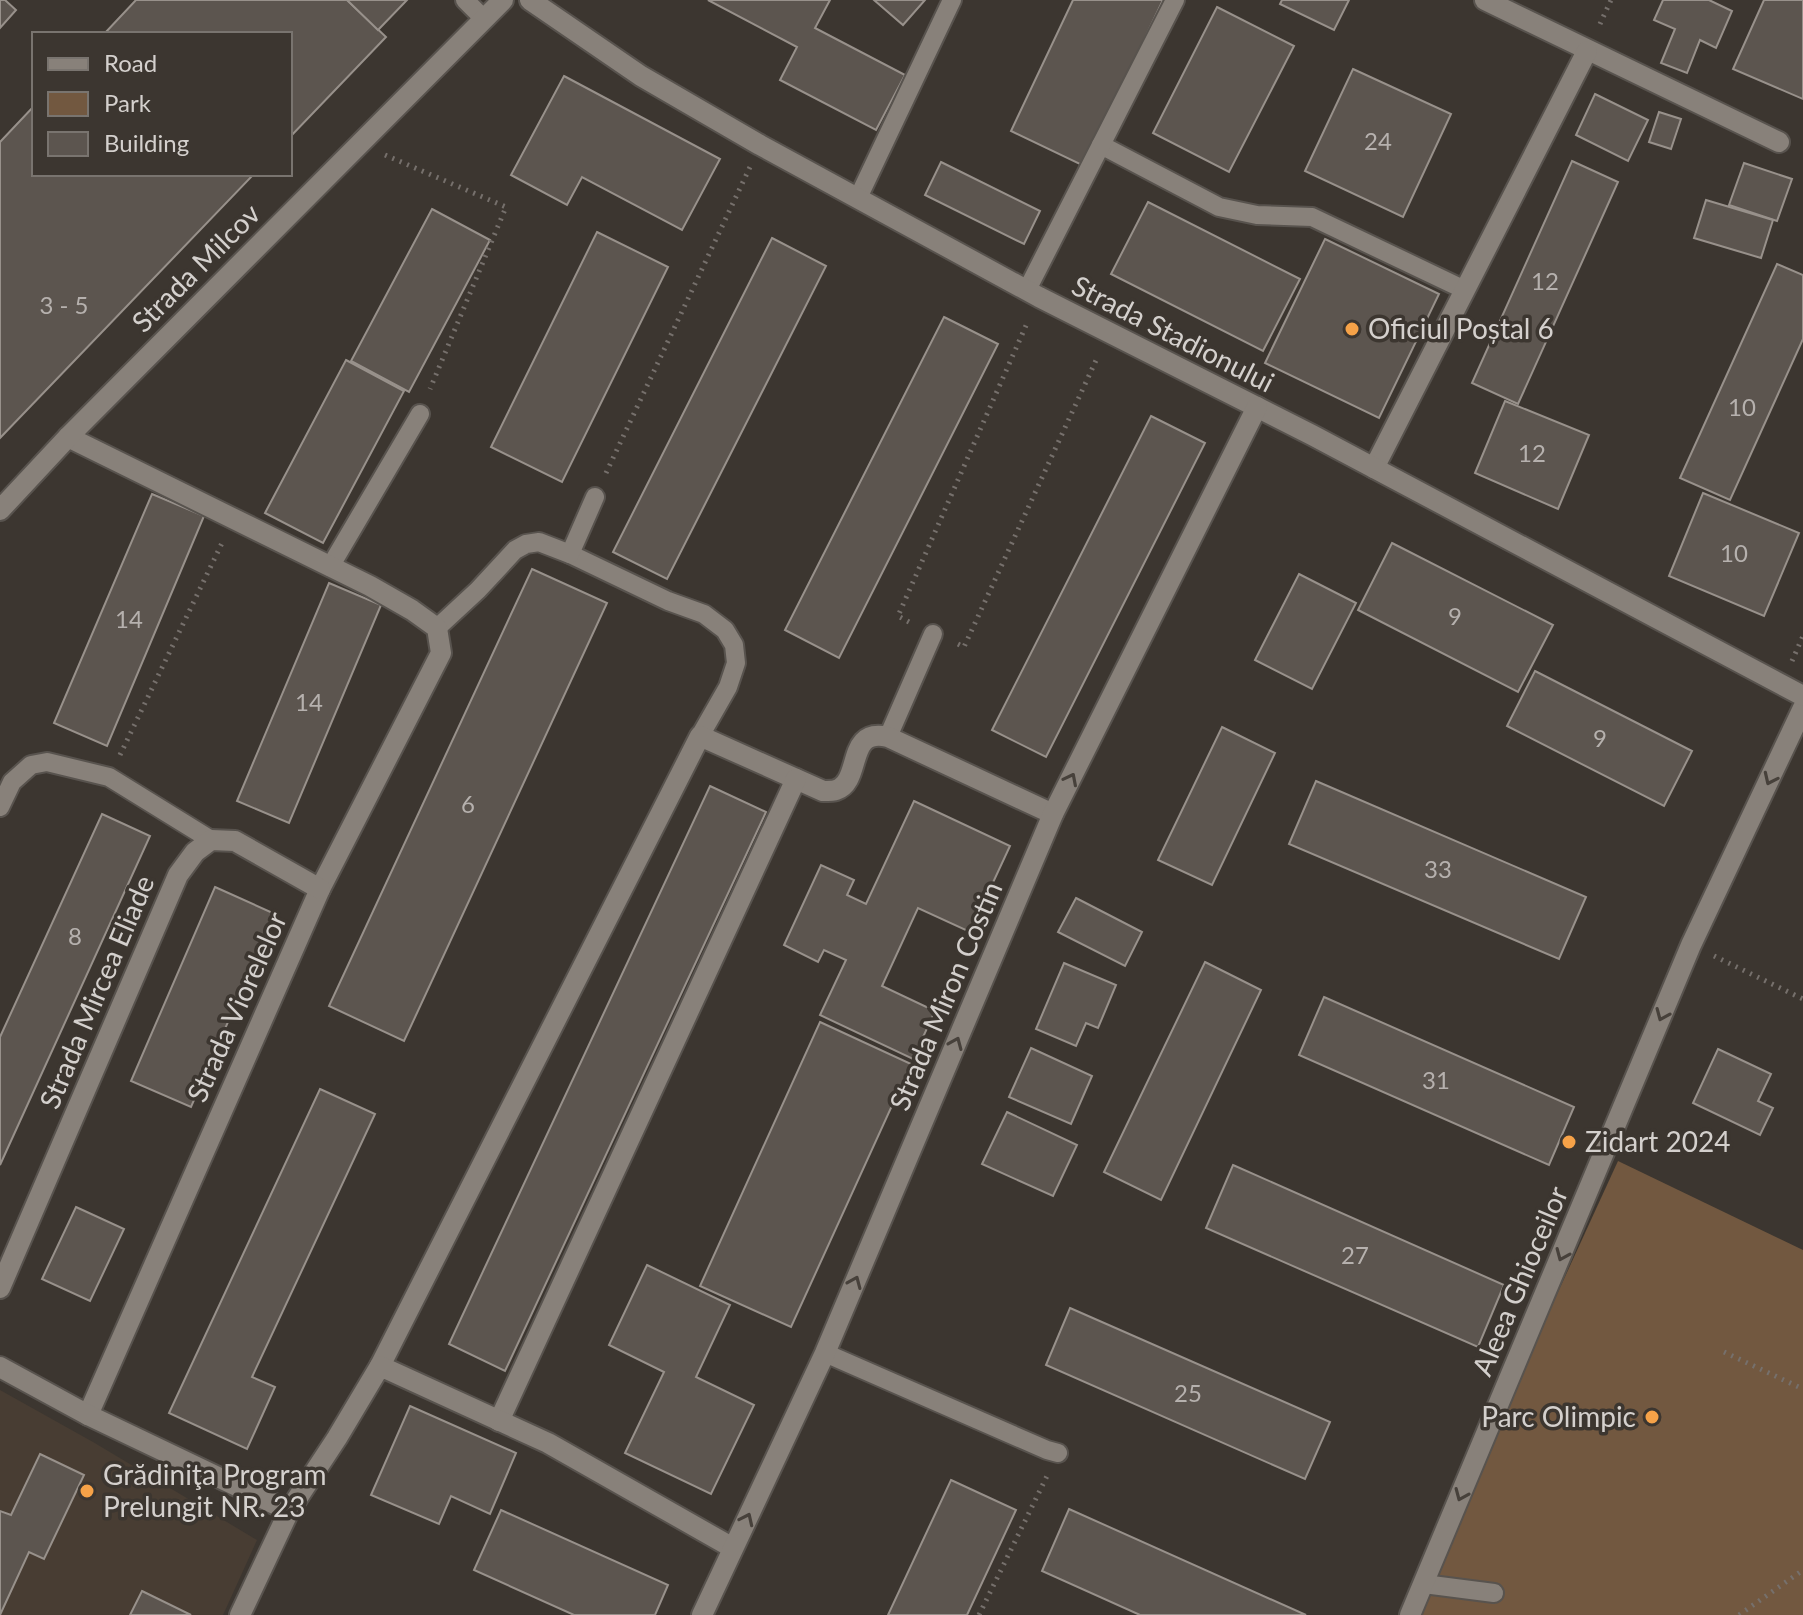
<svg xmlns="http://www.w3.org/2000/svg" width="1803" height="1615" viewBox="0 0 1803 1615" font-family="Lato,sans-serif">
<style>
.built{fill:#483d33}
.green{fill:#725840}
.building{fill:#5c554f;stroke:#98918b;stroke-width:2}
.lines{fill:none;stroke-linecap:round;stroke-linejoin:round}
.lane-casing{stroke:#58534e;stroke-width:22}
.street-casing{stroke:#58534e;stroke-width:24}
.secondary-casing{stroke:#58534e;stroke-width:24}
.path{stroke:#76706c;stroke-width:5;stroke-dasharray:2 6;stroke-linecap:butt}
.lane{stroke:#88817a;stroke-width:18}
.street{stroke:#88817a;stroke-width:20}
.secondary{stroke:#88817a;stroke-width:20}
.oneway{stroke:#47413b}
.poi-dot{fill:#f6a248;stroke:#3c3630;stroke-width:3}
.labels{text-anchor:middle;stroke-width:7;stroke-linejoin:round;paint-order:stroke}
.number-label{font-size:24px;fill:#b6b1ae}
.street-label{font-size:28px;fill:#d4d0cd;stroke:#3c3630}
.poi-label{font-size:28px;fill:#d4d0cd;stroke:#3c3630;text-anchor:start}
</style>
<rect width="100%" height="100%" fill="#3c3630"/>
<path class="built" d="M0,1390l93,52 164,98 -34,75h-223z"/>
<path class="green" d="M1618,1161l185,89v365h-393z"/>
<g class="building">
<path d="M0,0h5l11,10 -16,18z"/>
<path d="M136,0h211l39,37 -96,100v-103h-186z"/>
<path d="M347,0h60l-29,30z"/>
<path d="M708,0h122l-15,28 90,47 -29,55 -96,-50 17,-33z"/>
<path d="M874,0h51l-22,25z"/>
<path d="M1073,0h90l-79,166 -73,-35z"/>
<path d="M1282,0h67l-15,30 -54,-26z"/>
<path d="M1663,0h46l23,11 -16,37 -16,-8 -13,33 -26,-10 14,-34 -21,-9z"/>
<path d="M1764,0h39v99l-70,-30z"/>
<path d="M1217,7l77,39 -65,126 -76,-39z"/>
<path d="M1353,69l98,45 -48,103 -98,-46z"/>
<path d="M564,76l156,83 -38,71 -100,-53 -15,28 -56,-30z"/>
<path d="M1595,94l53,26 -20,41 -52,-26z"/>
<path d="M34,106v68h220l-254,264v-296z"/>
<path d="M1659,112l22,7 -10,30 -22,-7z"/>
<path d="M1572,161l46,21 -100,222 -46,-21z"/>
<path d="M941,162l99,49 -16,33 -99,-49z"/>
<path d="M1744,163l48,16 -15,42 -48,-16z"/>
<path d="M1706,200l67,20 -12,38 -67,-20z"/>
<path d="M1148,202l152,77 -37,72 -152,-77z"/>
<path d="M432,209l58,31 -81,152 -58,-31z"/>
<path d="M597,232l71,35 -106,215 -71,-35z"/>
<path d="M772,238l54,28 -159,313 -54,-27z"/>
<path d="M1325,239l114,55 -60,124 -114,-55z"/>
<path d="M1777,264l26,11v64l-73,161 -50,-22z"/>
<path d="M944,317l54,27 -159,314 -54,-28z"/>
<path d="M346,360l58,31 -81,152 -58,-30z"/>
<path d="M1505,401l84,34 -31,74 -83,-36z"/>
<path d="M1151,416l54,27 -159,314 -54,-27z"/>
<path d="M1703,493l96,40 -35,83 -95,-40z"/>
<path d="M152,494l52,22 -97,230 -53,-23z"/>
<path d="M1392,543l161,82 -35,67 -160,-82z"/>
<path d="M532,569l75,34 -203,438 -75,-35z"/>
<path d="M1299,574l57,29 -44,86 -57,-29z"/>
<path d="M329,583l52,22 -92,218 -52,-22z"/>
<path d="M1535,671l157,80 -28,55 -157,-80z"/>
<path d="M1222,727l53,26 -63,132 -54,-25z"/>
<path d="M1316,781l270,116 -27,62 -270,-115z"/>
<path d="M710,786l56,26 -261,559 -56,-27z"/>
<path d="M914,801l96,45 -40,86 -52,-24 -36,78 53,25 -22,48 -93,-44 26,-55 -22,-10 -6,12 -34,-17 37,-80 33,15 -7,15 19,9z"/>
<path d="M102,814l48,22 -150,329v-128z"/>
<path d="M215,887l60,27 -84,193 -60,-26z"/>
<path d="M1076,898l66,34 -17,34 -67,-34z"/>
<path d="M1205,962l56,28 -100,210 -57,-28z"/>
<path d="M1064,963l52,22 -18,43 -12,-5 -10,23 -40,-17z"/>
<path d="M1324,997l250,110 -25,58 -250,-110z"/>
<path d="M820,1022l91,42 -120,263 -91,-41z"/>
<path d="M1031,1048l61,28 -21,48 -62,-27z"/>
<path d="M1718,1049l53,25 -13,27 15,7 -13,27 -67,-32z"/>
<path d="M320,1089l55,25 -123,263 23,10 -28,62 -78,-36z"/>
<path d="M1007,1112l70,33 -24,51 -71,-32z"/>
<path d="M1233,1165l271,120 -26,62 -272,-119z"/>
<path d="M76,1207l48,22 -34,72 -48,-22z"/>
<path d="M647,1265l83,40 -34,72 58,28 -43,89 -86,-41 39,-81 -55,-27z"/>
<path d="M1070,1308l260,114 -25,57 -259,-114z"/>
<path d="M410,1406l106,47 -26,61 -39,-18 -12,28 -68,-29z"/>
<path d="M40,1454l44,21 -40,84 -15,-7 -29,63v-104l11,4z"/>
<path d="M951,1480l65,30 -49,105h-79z"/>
<path d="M1069,1509l237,106h-166l-98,-44z"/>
<path d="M501,1510l167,75 -13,30h-81l-100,-45z"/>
<path d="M142,1591l49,24h-61z"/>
</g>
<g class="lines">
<g class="lane-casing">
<g id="lane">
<path d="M465,0l19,19"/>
<path d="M1101,145l118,62 38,8 55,2 153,73"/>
<path d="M858,198l94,-198"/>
<path d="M1027,290l148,-290"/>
<path d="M570,554l98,47 36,13 21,16 9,15 2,18 -8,24 -28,49"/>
<path d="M330,567l90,-153"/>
<path d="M437,628l41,-38 37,-40 11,-6 13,-2 31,12 25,-57"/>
<path d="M888,737l45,-103"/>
<path d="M0,807l12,-25 19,-17 16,-3 62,15 102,63"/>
<path d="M825,1353l222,97 11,3"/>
<path d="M1424,1584l70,9"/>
</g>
</g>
<g class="street-casing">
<g id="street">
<path d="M1485,0l294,142"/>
<path d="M68,437l302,149 42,24 25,18 4,25 -121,236 -232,526"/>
<path d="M1374,468l213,-417"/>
<path d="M0,1288l178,-413 17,-23 16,-12 24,1 85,48"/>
<path d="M380,1366l320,-630 123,55c3,0 10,0 13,-1 27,-9 9,-63 52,-53l165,77"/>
<path d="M0,1367l88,48 201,96"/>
<path d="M499,1421l297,-642"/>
<path d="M240,1615l49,-104 48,-73 43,-72 168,77 185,105"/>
<path d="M1410,1615l281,-670 112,-237"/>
</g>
</g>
<g class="secondary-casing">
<g id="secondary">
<path d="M530,0l111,76 119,69 279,152 273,138 491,261"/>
<path d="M0,510l68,-73 435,-437"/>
<path d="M702,1615l123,-262 228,-539 204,-407"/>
</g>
</g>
<g class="path">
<path d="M1600,24l11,-24"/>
<path d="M385,155l121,52 -76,182"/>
<path d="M606,473l144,-306"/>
<path d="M909,622l-11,-6 130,-295"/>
<path d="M958,644l6,3 134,-291"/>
<path d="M1792,661l11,-25"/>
<path d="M120,755l103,-214"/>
<path d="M1714,956l89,43"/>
<path d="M1724,1352l79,37"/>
<path d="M979,1615l68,-139"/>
<path d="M1739,1615l64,-45"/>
</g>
<use href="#lane" class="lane"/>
<use href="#street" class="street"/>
<use href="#secondary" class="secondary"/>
</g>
<defs><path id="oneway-chevron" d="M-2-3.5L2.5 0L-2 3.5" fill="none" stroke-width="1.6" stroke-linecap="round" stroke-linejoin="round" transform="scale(2)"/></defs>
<g class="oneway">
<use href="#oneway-chevron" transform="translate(1071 779) rotate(-63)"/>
<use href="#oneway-chevron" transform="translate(1770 779) rotate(115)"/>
<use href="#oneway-chevron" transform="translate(1662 1015) rotate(113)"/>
<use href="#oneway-chevron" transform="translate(956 1043) rotate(-67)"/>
<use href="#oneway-chevron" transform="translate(1562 1255) rotate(113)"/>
<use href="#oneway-chevron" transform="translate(855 1282) rotate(-67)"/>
<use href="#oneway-chevron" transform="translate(1461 1495) rotate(113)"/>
<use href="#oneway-chevron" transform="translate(747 1519) rotate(-65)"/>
</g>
<g class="poi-dot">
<circle cx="1352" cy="329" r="8"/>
<circle cx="1569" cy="1142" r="8"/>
<circle cx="1652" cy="1417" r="8"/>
<circle cx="87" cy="1491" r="8"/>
</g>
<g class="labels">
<g class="number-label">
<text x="1378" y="150">24</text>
<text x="1545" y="290">12</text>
<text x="64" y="314">3 - 5</text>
<text x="1742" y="416">10</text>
<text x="1532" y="462">12</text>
<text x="1734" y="562">10</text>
<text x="1455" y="625">9</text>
<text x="129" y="628">14</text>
<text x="309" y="711">14</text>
<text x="1600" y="747">9</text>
<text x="468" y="813">6</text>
<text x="1438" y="878">33</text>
<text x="75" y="945">8</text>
<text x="1436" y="1089">31</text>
<text x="1355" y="1264">27</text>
<text x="1188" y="1402">25</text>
</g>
<g class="street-label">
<text transform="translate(196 268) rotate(-45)" y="10">Strada Milcov</text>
<text transform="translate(1173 334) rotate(27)" y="10">Strada Stadionului</text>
<text transform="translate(97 992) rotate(-67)" y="10">Strada Mircea Eliade</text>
<text transform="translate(946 996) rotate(-67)" y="10">Strada Miron Costin</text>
<text transform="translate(237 1007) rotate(-66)" y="10">Strada Viorelelor</text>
<text transform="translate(1520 1281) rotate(-67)" y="10">Aleea Ghioceilor</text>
</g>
<g class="poi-label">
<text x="1368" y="339">Oficiul Poștal 6</text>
<text x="1585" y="1152">Zidart 2024</text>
<text x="1636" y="1427" text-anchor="end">Parc Olimpic</text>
<text x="103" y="1485">Grădiniţa Program<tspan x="103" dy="32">Prelungit NR. 23</tspan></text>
</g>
</g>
<rect x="32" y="32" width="260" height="144" fill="#3c3630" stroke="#79746f" stroke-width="2"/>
<rect x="48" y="58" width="40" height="12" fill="#88817a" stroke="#79746f" stroke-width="2"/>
<text x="104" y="72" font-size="24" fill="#d4d0cd">Road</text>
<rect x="48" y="92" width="40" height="24" fill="#725840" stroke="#79746f" stroke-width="2"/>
<text x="104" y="112" font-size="24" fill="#d4d0cd">Park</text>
<rect x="48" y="132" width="40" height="24" fill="#5c554f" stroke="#79746f" stroke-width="2"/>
<text x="104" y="152" font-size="24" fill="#d4d0cd">Building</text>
</svg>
